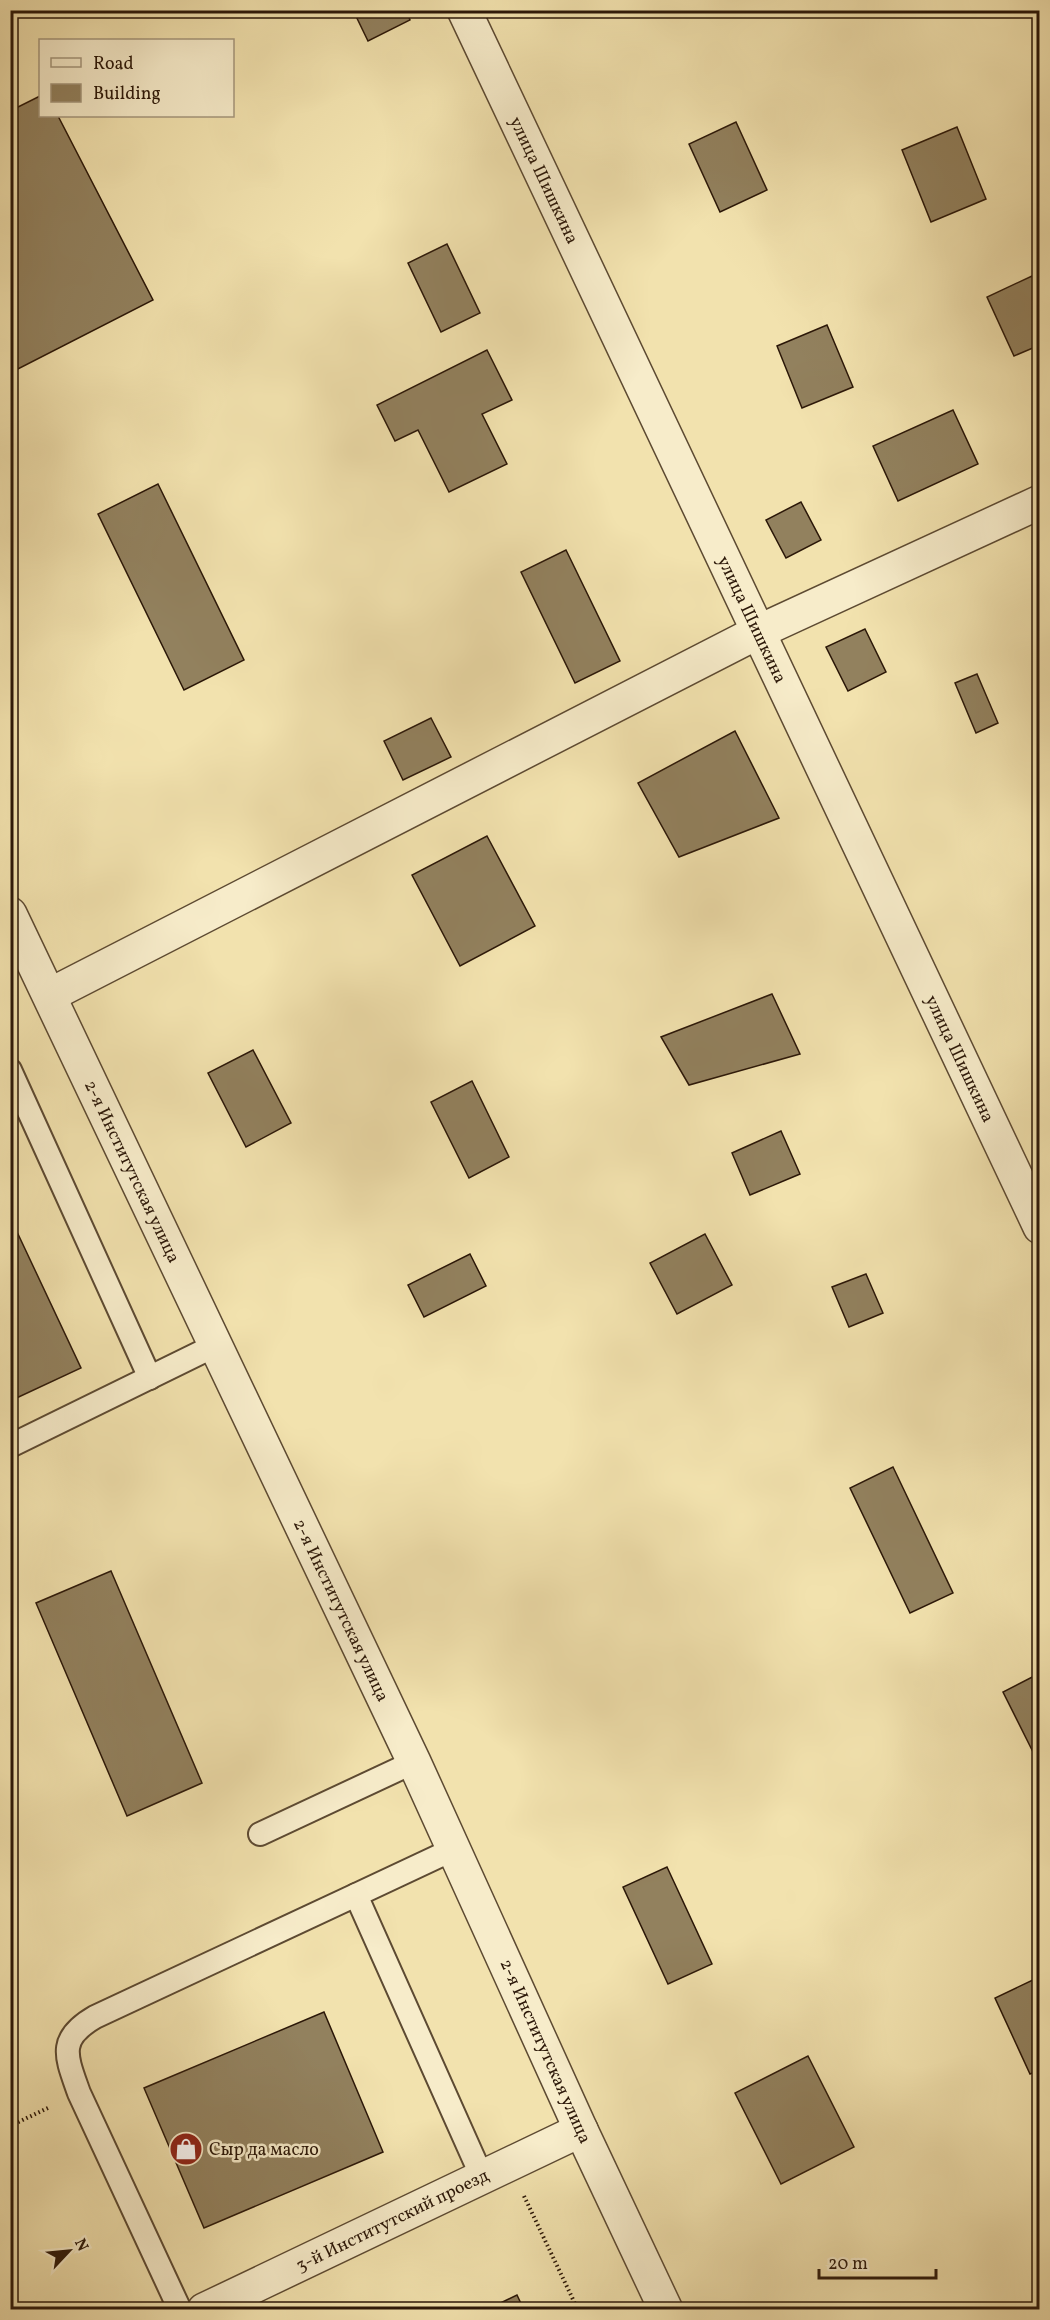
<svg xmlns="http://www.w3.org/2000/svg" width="1050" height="2320" viewBox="0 0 1050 2320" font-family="Vollkorn,serif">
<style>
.building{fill:#92815e;stroke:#2b1708;stroke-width:1.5}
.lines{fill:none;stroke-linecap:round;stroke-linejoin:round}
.service-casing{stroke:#5d4a32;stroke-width:26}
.minor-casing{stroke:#5d4a32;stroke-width:36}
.tertiary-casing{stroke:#5d4a32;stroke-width:36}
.path{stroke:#2b1708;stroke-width:4;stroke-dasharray:1.5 3;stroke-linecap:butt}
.service{stroke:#f7ecca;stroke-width:22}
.minor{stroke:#f7ecca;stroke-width:33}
.tertiary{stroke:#f7ecca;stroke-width:33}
.labels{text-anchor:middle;stroke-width:5;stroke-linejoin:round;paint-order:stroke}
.street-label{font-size:18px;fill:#2b1708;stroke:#f7ecca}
.poi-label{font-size:18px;fill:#2b1708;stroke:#f7ecca;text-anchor:start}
</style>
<rect width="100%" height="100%" fill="#f2e2ae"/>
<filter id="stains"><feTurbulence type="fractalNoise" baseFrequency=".00333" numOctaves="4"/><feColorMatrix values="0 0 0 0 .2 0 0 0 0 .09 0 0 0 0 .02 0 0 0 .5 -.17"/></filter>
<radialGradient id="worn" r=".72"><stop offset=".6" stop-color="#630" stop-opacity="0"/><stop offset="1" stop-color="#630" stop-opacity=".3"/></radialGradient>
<g class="building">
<path d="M353,10h53l4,10 -42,21z"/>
<path d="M40,96v20h18l95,184 -143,73v-262z"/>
<path d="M736,122l31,68 -47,22 -31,-68z"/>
<path d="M957,127l29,72 -55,23 -29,-72z"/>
<path d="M447,244l33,69 -39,19 -33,-69z"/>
<path d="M1032,276l8,16v53l-26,11 -27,-59z"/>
<path d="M827,325l26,62 -51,21 -25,-62z"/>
<path d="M487,350l25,50 -30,14 25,50 -58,28 -31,-62 -23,11 -18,-36z"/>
<path d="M953,410l25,54 -80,37 -25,-55z"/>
<path d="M158,484l86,176 -60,30 -86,-176z"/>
<path d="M801,502l20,38 -35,18 -20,-38z"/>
<path d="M566,550l54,111 -45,22 -54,-111z"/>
<path d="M865,629l21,43 -38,19 -22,-44z"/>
<path d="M977,674l21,49 -22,10 -21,-50z"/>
<path d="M431,718l20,39 -48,23 -19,-39z"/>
<path d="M735,731l44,87 -100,39 -41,-74z"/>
<path d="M487,836l48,90 -75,40 -48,-91z"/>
<path d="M772,994l28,60 -111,31 -28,-48z"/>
<path d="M253,1050l38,73 -45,24 -38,-74z"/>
<path d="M472,1081l37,76 -40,21 -38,-76z"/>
<path d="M781,1131l19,43 -50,21 -18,-42z"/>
<path d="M10,1217l71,151 -71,33z"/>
<path d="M705,1234l27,51 -55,29 -27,-51z"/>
<path d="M470,1254l16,32 -62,31 -16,-32z"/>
<path d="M866,1274l17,39 -34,14 -17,-40z"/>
<path d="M893,1467l60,126 -43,20 -60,-125z"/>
<path d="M111,1571l91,212 -75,33 -91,-213z"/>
<path d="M1040,1673v93l-37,-74z"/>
<path d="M667,1867l45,97 -44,20 -45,-97z"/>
<path d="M1037,1978l3,6v86l-10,4 -35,-76z"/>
<path d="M324,2012l59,140 -179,76 -60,-140z"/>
<path d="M808,2056l46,91 -73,37 -46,-91z"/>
<path d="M517,2295l7,15h-38z"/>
</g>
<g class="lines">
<g class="service-casing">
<g id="service">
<path d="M10,1070l140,308"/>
<path d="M10,1446l206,-101"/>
<path d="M260,1834l154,-72"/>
<path d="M454,1849l-98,46 126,282"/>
<path d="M180,2310l-101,-217c-13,-37 -22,-54 16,-76l261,-122"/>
</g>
</g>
<g class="minor-casing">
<g id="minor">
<path id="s1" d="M464,10l576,1217"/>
<path id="s2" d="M10,914l404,848 167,368 -377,180"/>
<path d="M50,995l708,-363 282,-130"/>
</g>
</g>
<g class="tertiary-casing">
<path id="tertiary" d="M581,2130l85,180"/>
</g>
<g class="path">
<path d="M10,2126l40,-19"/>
<path d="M524,2196l54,114"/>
</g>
<use href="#service" class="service"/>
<use href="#minor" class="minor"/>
<use href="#tertiary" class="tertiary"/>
</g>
<defs>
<g id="shop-disc" transform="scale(1.725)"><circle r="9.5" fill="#8f2418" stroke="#f7ecca"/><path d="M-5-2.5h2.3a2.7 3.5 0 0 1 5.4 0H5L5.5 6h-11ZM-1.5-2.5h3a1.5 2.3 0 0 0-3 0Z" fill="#fff"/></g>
</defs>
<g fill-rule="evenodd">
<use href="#shop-disc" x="186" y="2149"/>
</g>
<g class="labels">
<g class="street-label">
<text dy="6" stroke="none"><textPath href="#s1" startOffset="188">улица Шишкина</textPath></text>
<text dy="6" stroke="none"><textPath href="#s1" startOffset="674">улица Шишкина</textPath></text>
<text dy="6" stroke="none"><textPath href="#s1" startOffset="1160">улица Шишкина</textPath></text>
<text dy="6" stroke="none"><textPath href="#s2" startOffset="285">2-я Институтская улица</textPath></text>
<text dy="6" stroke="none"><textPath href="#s2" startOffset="771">2-я Институтская улица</textPath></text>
<text transform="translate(546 2051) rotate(66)" y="6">2-я Институтская улица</text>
<text transform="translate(392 2220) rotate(-26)" y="6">3-й Институтский проезд</text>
</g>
<g class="poi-label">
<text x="209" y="2155">Сыр да масло</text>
</g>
</g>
<rect width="1050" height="2320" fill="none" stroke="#f2e2ae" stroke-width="36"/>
<rect x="12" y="12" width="1026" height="2296" fill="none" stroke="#2b1708" stroke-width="3"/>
<rect x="18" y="18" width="1014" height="2284" fill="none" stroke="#2b1708" stroke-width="1.5"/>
<rect x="39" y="39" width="195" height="78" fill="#f7ecca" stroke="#a5977c" stroke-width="1.5"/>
<rect x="51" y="58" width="30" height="9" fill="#f7ecca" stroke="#a5977c" stroke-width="1.5"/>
<text x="93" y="69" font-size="18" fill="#2b1708">Road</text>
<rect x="51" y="84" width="30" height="18" fill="#92815e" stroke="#a5977c" stroke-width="1.5"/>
<text x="93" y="99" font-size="18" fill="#2b1708">Building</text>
<g transform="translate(69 2251) rotate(64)" stroke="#f7ecca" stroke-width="4.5" paint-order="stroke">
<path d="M0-4.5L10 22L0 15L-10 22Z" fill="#2b1708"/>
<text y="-9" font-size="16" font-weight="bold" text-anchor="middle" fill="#2b1708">N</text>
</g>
<path d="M819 2269v9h117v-9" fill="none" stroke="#2b1708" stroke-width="3"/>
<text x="828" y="2269" font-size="18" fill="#2b1708" stroke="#f7ecca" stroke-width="4.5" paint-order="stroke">20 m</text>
<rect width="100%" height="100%" filter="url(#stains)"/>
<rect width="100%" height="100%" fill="url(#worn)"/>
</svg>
